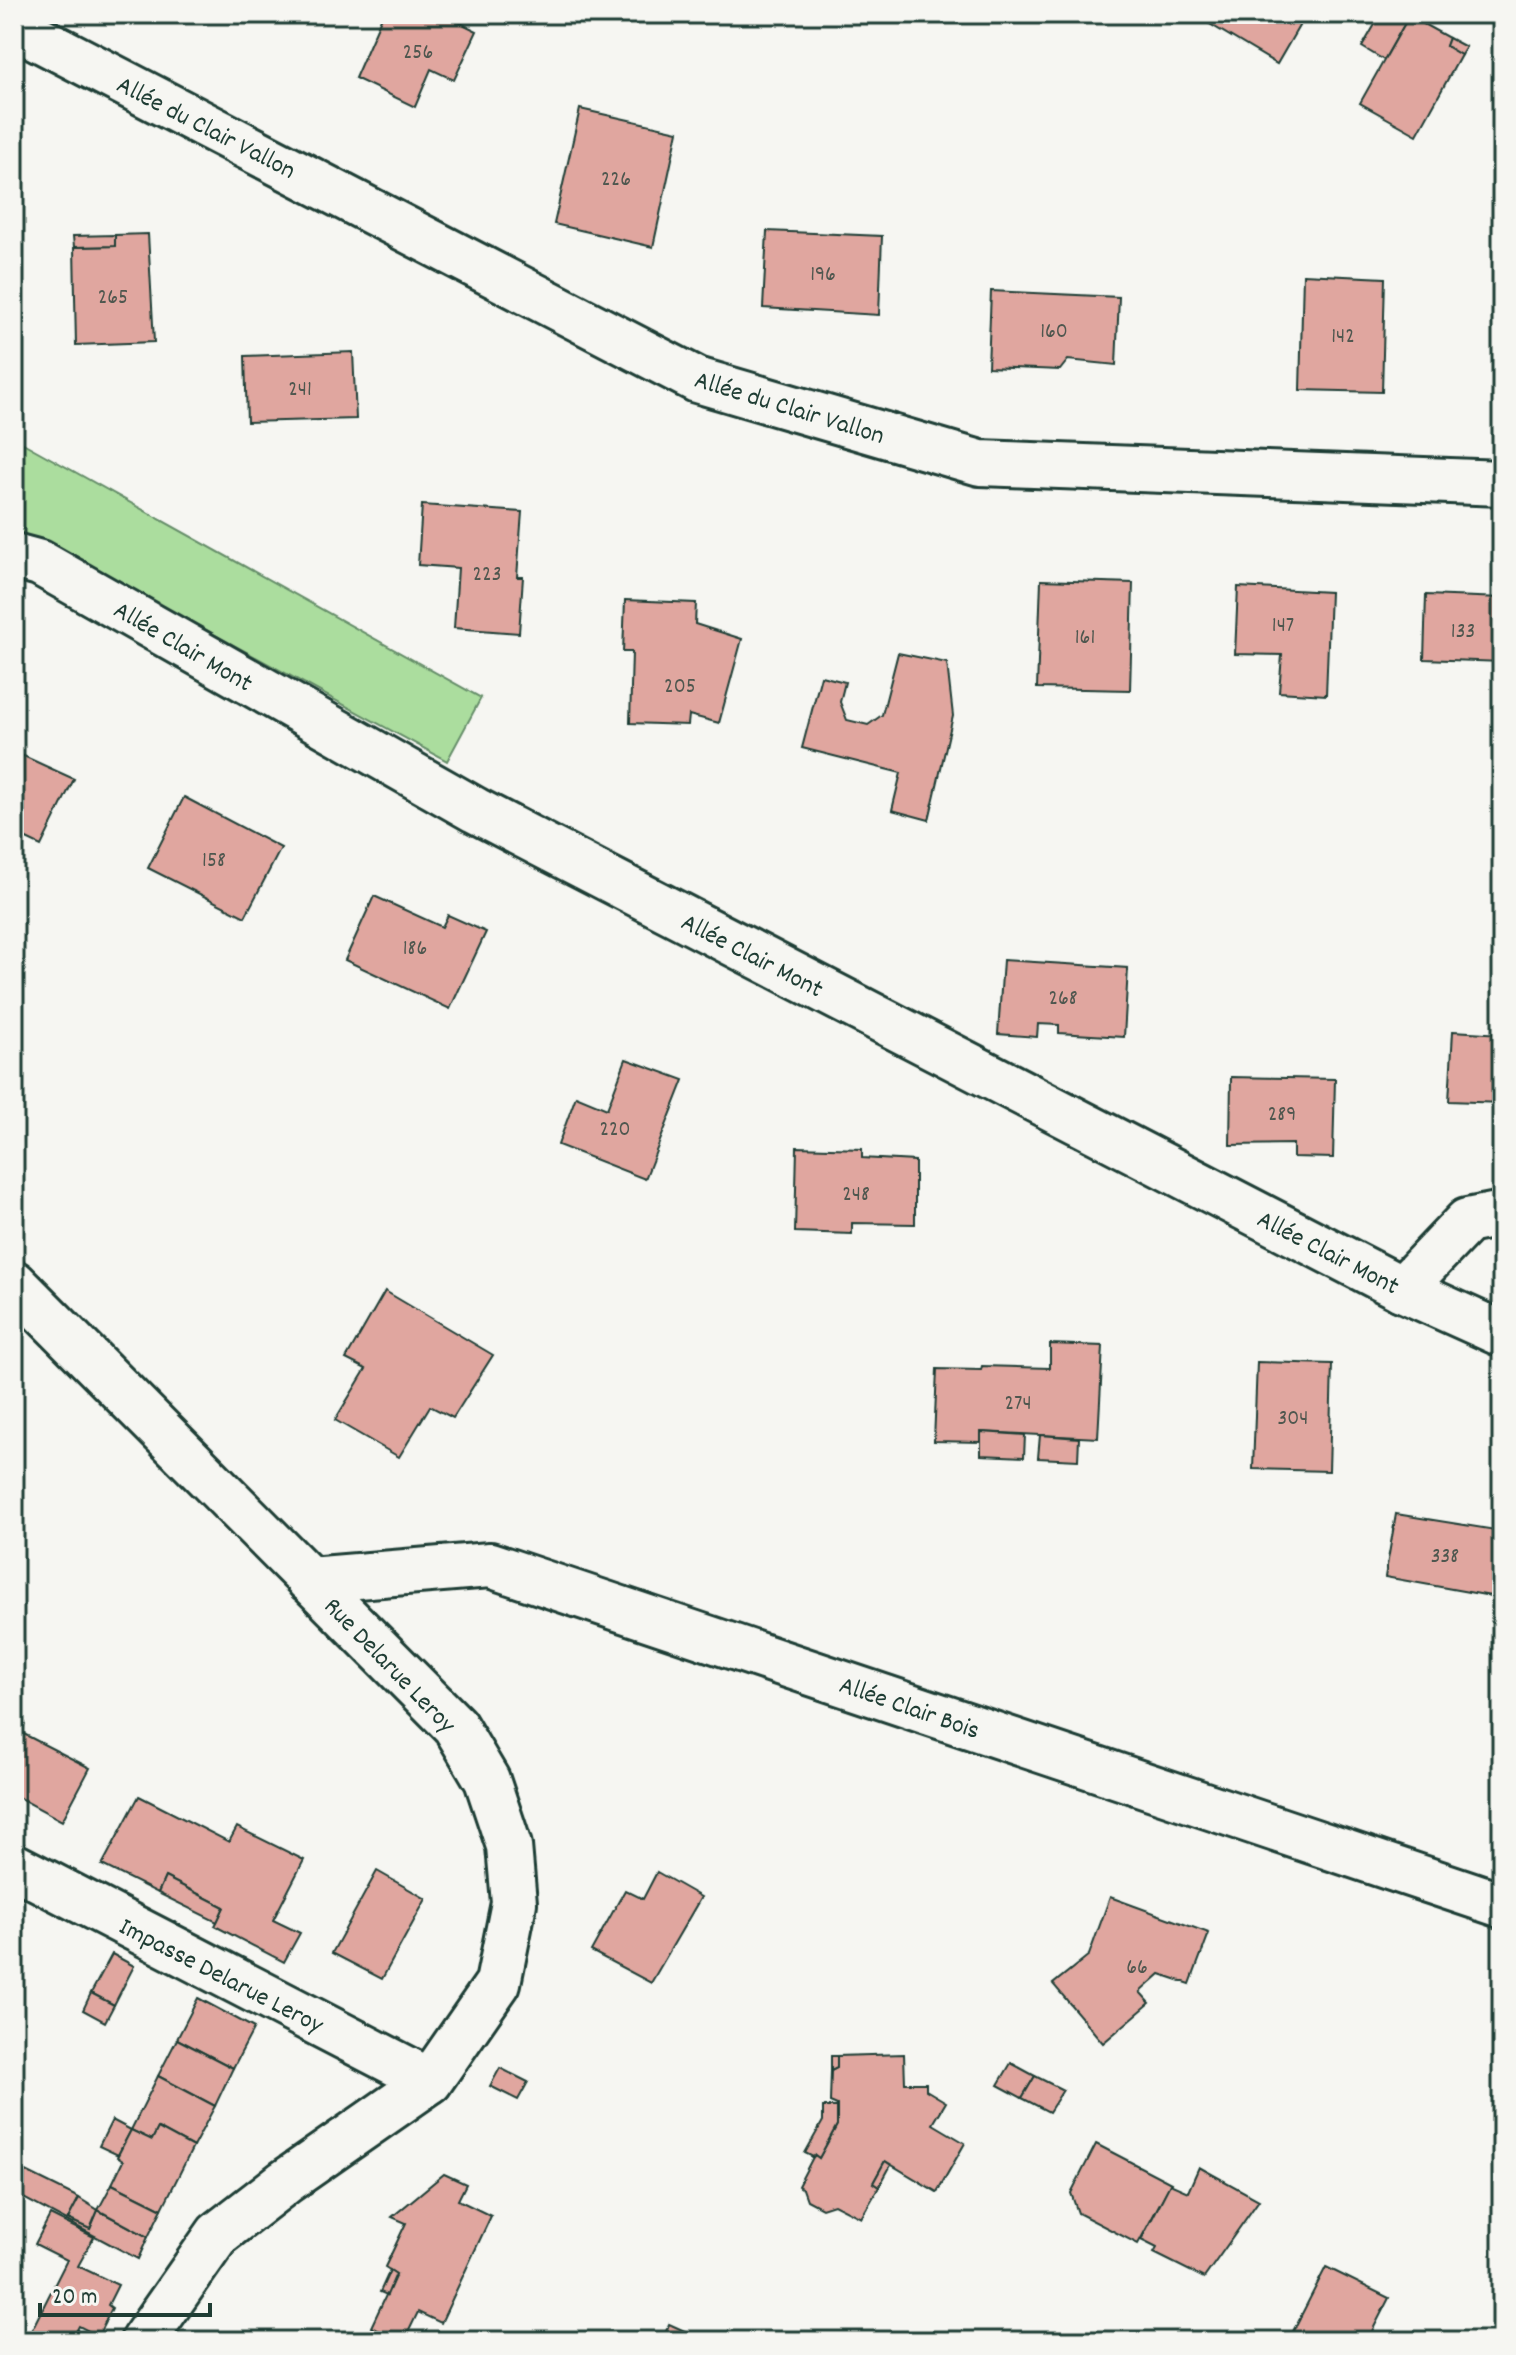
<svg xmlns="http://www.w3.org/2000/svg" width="1516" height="2355" viewBox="0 0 1516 2355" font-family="Dekko,sans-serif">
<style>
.green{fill:#abdd9e;stroke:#658d69;stroke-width:2}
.building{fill:#e0a69f;stroke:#1f3d34;stroke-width:2}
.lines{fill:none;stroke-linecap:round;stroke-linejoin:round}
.minor-casing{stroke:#1f3d34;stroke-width:50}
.minor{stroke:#f6f6f2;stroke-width:44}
.labels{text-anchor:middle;stroke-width:6;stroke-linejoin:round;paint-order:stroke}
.number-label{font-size:22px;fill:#4f574f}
.street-label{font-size:26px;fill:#1f3d34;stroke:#f6f6f2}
</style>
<rect width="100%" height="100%" fill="#f6f6f2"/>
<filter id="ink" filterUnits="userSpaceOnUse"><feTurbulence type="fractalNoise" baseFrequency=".0125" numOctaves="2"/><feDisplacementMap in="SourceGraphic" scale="16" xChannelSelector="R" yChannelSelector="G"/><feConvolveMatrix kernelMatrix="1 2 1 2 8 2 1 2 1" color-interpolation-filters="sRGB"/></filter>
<g filter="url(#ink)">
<path class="green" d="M14,438l467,260 -34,63 -285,-155 -148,-70z"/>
<g class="building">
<path d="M383,14h68l-1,4 27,13 -23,49 -23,-11 -16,38 -60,-29z"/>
<path d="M451,14h14l-4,9 -11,-5z"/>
<path d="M1193,14h113l-29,50z"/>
<path d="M1381,14l28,2 -25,44 -22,-13z"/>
<path d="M1409,16l40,22 -3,8 15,9 -44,80 -57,-32z"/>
<path d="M1449,38l17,9 -5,8 -15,-9z"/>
<path d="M580,109l98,22 -25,116 -99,-23z"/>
<path d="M767,231l115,5 -3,79 -116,-7z"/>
<path d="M148,234l6,108 -78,3 -2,-98 41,-1v-11z"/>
<path d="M115,235v11l-41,1 -1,-11z"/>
<path d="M1303,274l82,4 -3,114 -82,-2z"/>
<path d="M991,291l128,6 -3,68 -48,-5 -8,10 -72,-3z"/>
<path d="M353,352l3,67 -109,3 -2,-66z"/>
<path d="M422,505l100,7 -5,65h6l-4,56 -65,-5 4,-60 -40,-3z"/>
<path d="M1041,580l92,3 -3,107 -93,-2z"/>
<path d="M1238,587l92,5 -4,103 -47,-3 3,-37 -47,-1z"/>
<path d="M1426,595l76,3v64l-78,-3z"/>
<path d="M625,600l71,3 -1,21 47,15 -23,84 -30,-8 -1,10 -58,-2 2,-71h-9z"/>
<path d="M898,653l49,10 6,53 -24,104 -37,-10 9,-37 -99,-25 19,-72 24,6 -5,20 7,18 21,5 14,-10z"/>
<path d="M17,753l57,26 -33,67 -27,-13v-77z"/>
<path d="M184,797l97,51 -36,69 -97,-49z"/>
<path d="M374,896l68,31 6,-12 38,17 -36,77 -105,-49z"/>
<path d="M1003,960l125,8 -4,69 -65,-4v-8l-21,-1 -1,13 -39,-3z"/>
<path d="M1453,1031l49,3v69l-53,-2z"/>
<path d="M626,1059l58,21 -39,99 -87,-34 18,-49 31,13z"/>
<path d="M1231,1077l104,2 -2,79 -40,-1v-13l-63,1z"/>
<path d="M797,1147l65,2v9l53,3v63l-63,-1v11l-57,-2z"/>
<path d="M385,1291l108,64 -40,63 -23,-12 -31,51 -64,-37 31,-51 -20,-10z"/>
<path d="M1050,1344l53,2 -5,92 -117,-6v10l-47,-1 3,-72 44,1 1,-4 68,2z"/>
<path d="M1257,1362l75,2 -3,107 -76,-2z"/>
<path d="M981,1432l44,3 -1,22 -43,-2z"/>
<path d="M1040,1435l39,3 -1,22 -40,-2z"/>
<path d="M1396,1514l106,17v67l-117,-21z"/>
<path d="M14,1717l11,6 -4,9 -7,-3z"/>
<path d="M14,1729l76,39 -28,53 -48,-26z"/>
<path d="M139,1796l90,46 8,-15 67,33 -31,60 27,13 -16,29 -69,-36 9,-19 -59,-30 -7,16 -56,-28z"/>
<path d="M377,1871l49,28 -44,80 -50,-26z"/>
<path d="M657,1872l44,25 -50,86 -60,-32 34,-61 18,9z"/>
<path d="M165,1877l59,30 -7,15 -59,-29z"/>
<path d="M1110,1897l99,36 -19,51 -30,-10 -20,18 10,11 -47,40 -50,-59 36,-29z"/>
<path d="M112,1954l22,12 -20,39 -23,-12z"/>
<path d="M91,1993l23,12 -9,17 -22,-12z"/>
<path d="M198,1998l56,30 -21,40 -56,-29z"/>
<path d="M177,2039l56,29 -18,38 -57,-30z"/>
<path d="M904,2054l1,29h21v7l20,12 -13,22 32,19 -28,49 -52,-31 -12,22 6,4 -18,31 -27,-14 -12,4 -15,-8 -4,-11 -5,-3 15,-29 2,-2 4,3 18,-33v-20l-7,-3 1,-31 6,-3v-12z"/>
<path d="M831,2056h6v12l-6,3z"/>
<path d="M1011,2063l24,13 -13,22 -24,-13z"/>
<path d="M500,2068l28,14 -10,18 -28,-14z"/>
<path d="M158,2076l57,30 -22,41 -35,-19 -6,12 -21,-10z"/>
<path d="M1035,2076l28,14 -14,22 -27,-14z"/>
<path d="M823,2107h14v18l-18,33 -4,-3 -2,2 -8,-4 18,-32z"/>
<path d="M112,2120l19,10 -13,25 -19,-9z"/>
<path d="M158,2128l35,19 -31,62 -50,-25 11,-23 -6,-4 14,-27 21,10z"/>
<path d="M1096,2144l75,39 -33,61 -60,-31 -7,-20z"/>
<path d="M885,2161l6,4 -12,22 -6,-4z"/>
<path d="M14,2166l65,32 -11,21 22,10 8,-19 50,27 -10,22 -124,-66z"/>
<path d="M1199,2167l60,33 -55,78 -50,-25 3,-5 -16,-8 29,-56 18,8z"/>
<path d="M444,2174l22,10 -8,16 33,16 -50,107 -23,-11 -14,29h-2l-31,-14 25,-53 -11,-7 21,-44 -14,-6z"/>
<path d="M112,2184l50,25 -14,28 -50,-27z"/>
<path d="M79,2198l19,12 -8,19 -22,-10z"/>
<path d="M50,2215l44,22 -16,29 40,19 -10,20 4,3 -14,28 -19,-10 -8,15h-45l41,-81 -32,-16z"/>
<path d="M1326,2267l63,31 -22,43h-79z"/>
<path d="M390,2270l6,4 -9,21 -7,-3z"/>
<path d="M669,2324l38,17h-45z"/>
</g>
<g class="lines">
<g class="minor-casing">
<g id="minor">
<path d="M14,26l683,354 283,83 522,20"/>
<path d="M14,556l26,7 435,247 927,479 100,45"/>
<path d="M14,1283l441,443 32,54 22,66 5,57 -16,80 -68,98 -145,101 -67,52 -75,107"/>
<path d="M1402,1289l65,-68 35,-7"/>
<path d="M309,1580l181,-15 1012,340"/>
<path d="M14,1866l416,215"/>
</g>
</g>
<use href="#minor" class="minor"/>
</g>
</g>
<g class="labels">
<g class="number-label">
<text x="418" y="58">256</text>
<text x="616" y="185">226</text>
<text x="823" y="280">196</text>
<text x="113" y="303">265</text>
<text x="1054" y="337">160</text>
<text x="1343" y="342">142</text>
<text x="300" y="395">241</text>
<text x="487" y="580">223</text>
<text x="1283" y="631">147</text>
<text x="1463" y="637">133</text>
<text x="1085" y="643">161</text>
<text x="680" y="692">205</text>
<text x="214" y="866">158</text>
<text x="415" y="954">186</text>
<text x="1063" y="1004">268</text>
<text x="1282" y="1120">289</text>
<text x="615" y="1135">220</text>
<text x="856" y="1200">248</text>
<text x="1018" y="1409">274</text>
<text x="1293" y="1424">304</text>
<text x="1445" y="1562">338</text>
<text x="1137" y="1973">66</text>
</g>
<g class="street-label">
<text transform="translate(207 126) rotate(27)" y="9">Allée du Clair Vallon</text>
<text transform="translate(790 406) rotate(17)" y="9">Allée du Clair Vallon</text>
<text transform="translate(184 645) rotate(30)" y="9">Allée Clair Mont</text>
<text transform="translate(753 954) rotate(27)" y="9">Allée Clair Mont</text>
<text transform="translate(1329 1251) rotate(27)" y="9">Allée Clair Mont</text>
<text transform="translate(391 1664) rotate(46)" y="9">Rue Delarue Leroy</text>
<text transform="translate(910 1706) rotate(19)" y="9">Allée Clair Bois</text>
<text transform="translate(222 1974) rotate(27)" y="9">Impasse Delarue Leroy</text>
</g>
</g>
<rect width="1516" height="2355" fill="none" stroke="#f6f6f2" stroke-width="48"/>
<rect x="24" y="24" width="1468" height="2307" fill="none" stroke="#1f3d34" stroke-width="3" filter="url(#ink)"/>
<path d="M40 2303v12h170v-12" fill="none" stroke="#1f3d34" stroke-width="4"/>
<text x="52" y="2303" font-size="24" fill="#1f3d34" stroke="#f6f6f2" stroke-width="6" paint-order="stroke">20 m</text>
</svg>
